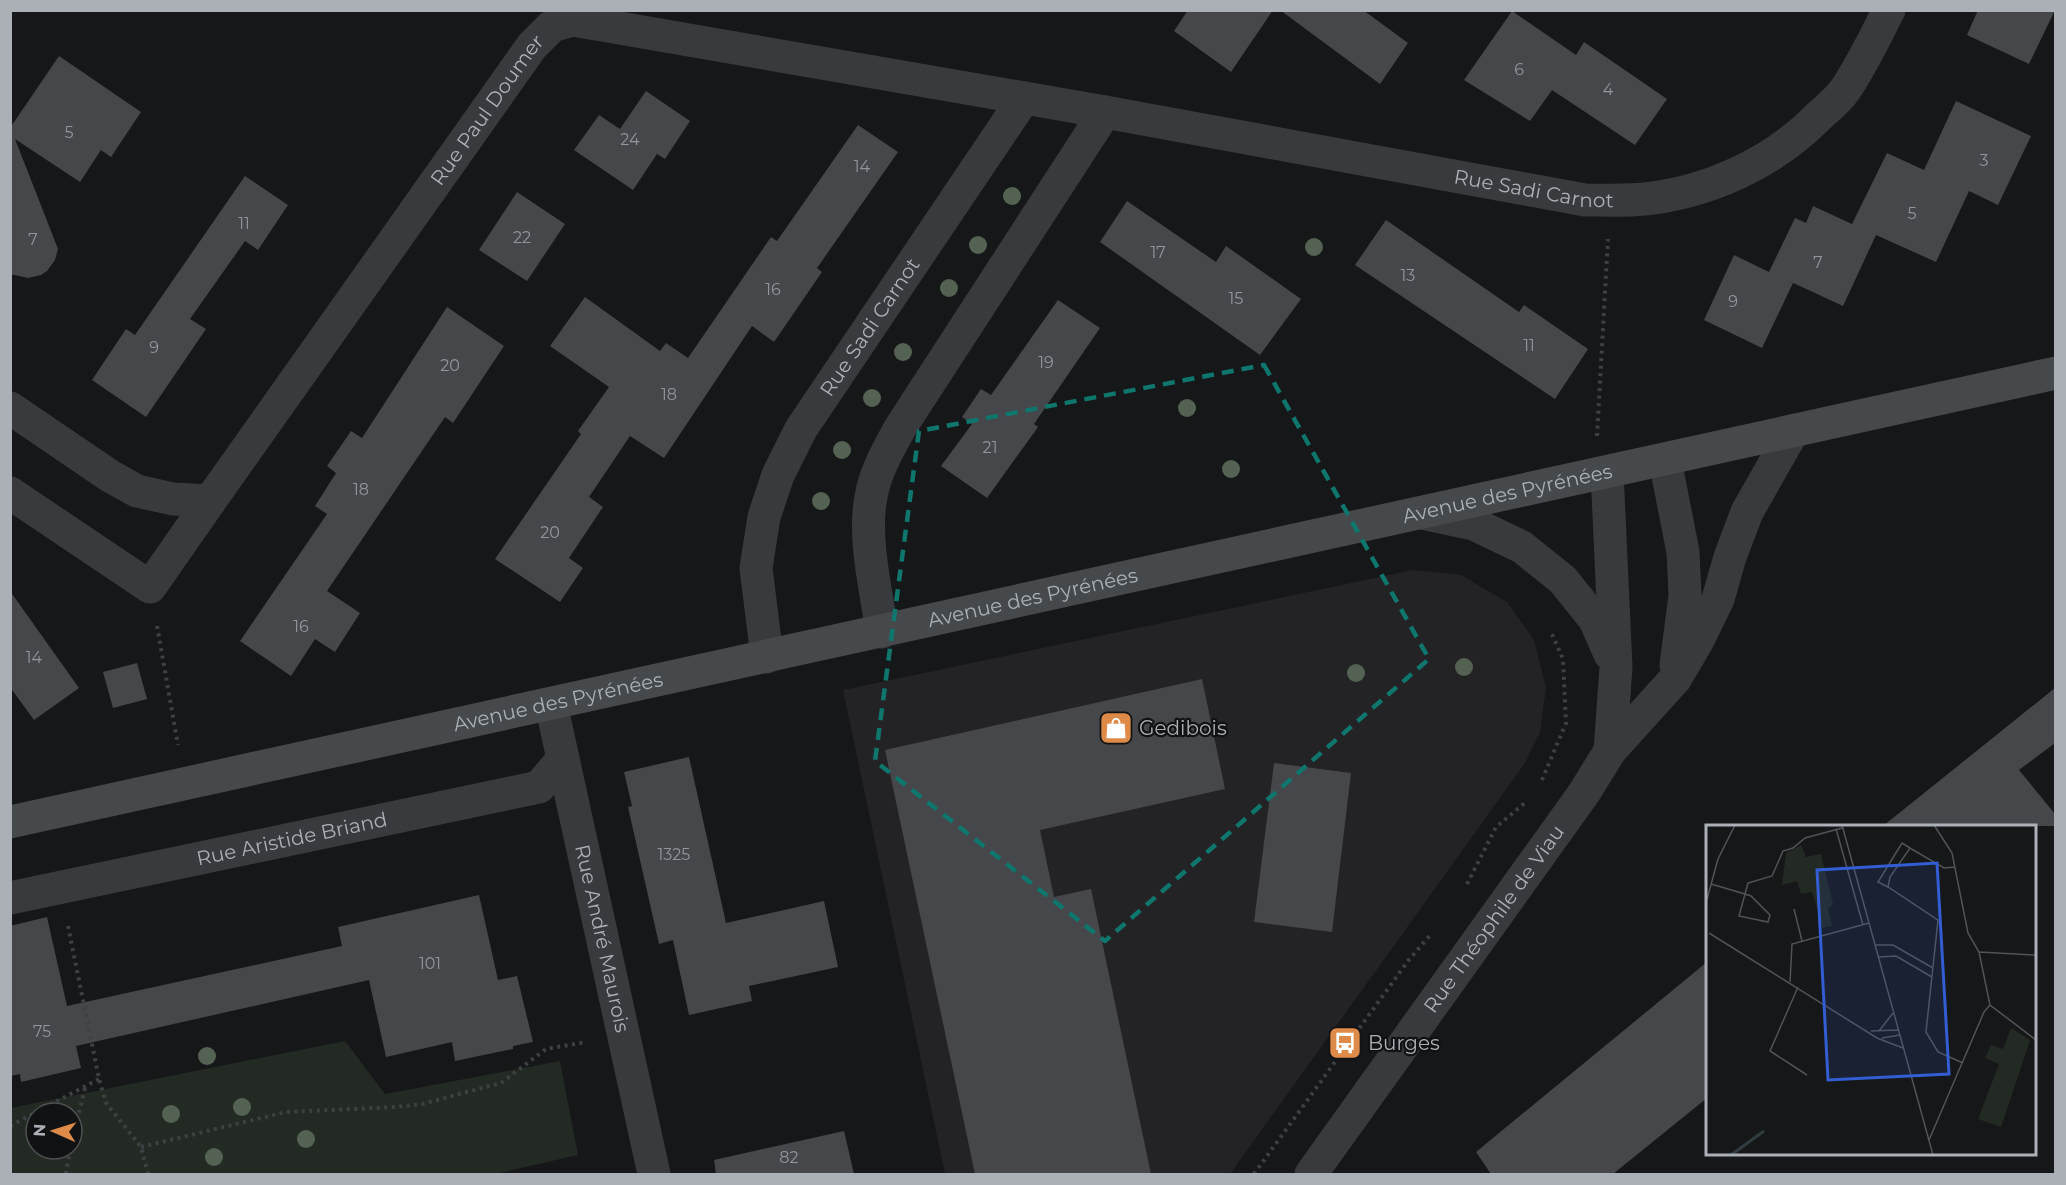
<svg xmlns="http://www.w3.org/2000/svg" width="2066" height="1185" viewBox="0 0 2066 1185" font-family="Montserrat,sans-serif">
<style>
.built{fill:#232325}
.green{fill:#232a23;fill-rule:evenodd}
.building{fill:#46474a}
.lines{fill:none;stroke-linecap:round;stroke-linejoin:round}
.path{stroke:#3e4143;stroke-width:4;stroke-dasharray:3 4.5;stroke-linecap:butt}
.street{stroke:#383a3d;stroke-width:33}
.secondary{stroke:#46494c;stroke-width:33}
.tree{fill:#546253}
.marked{fill:none;stroke:#0f766e;stroke-width:4.5;stroke-dasharray:12 8;stroke-linejoin:round}
.labels{text-anchor:middle;stroke-width:4.5;stroke-linejoin:round;paint-order:stroke}
.number-label{font-size:16px;fill:#91969b}
.street-label{font-size:20px;fill:#aab0b6;stroke:#111213}
.poi-label{font-size:20px;fill:#aab0b6;stroke:#111213;text-anchor:start}
.inset-river{fill:none;stroke:#313c40;stroke-width:3}
.inset-road{fill:none;stroke:#515457;stroke-width:1.5}
.view{fill:#325dd3;fill-opacity:0.15;stroke:#325dd3;stroke-width:3}
.inset-edge{fill:none;stroke:#aab0b6;stroke-width:3}
</style>
<rect width="100%" height="100%" fill="#161718"/>
<path class="built" d="M1413,570l48,5 46,27 27,38 12,48 -6,44 -15,31 -295,411h-285l-102,-484z"/>
<path class="green" d="M345,1041l40,53 175,-33 18,94 -83,19h-484v-66zM36,1113h36v36h-36z"/>
<g class="building">
<path d="M1188,10h85l-42,62 -57,-41z"/>
<path d="M1280,10h83l45,33 -28,41z"/>
<path d="M1978,10h77l-26,54 -62,-29z"/>
<path d="M1512,11l64,44 8,-13 83,57 -32,46 -83,-55 -22,31 -66,-41z"/>
<path d="M59,56l82,56 -30,45 -10,-7 -21,32 -65,-43 43,110 -3,11 -8,11 -6,4 -13,3 -18,-4v-146z"/>
<path d="M646,91l44,30 -25,38 -8,-5 -24,36 -59,-40 25,-35 21,14z"/>
<path d="M1956,101l75,35 -33,69 -29,-14 -33,71 -60,-27 -33,71 -54,-25 4,2 -31,65 -58,-28 30,-65 35,17 26,-54 11,5 7,-17 39,18 35,-71 37,17z"/>
<path d="M858,125l40,27 -81,116 5,4 -48,70 -22,-16 -88,132 -34,-22 -41,61 14,10 -34,51 14,10 -23,34 -65,-43 86,-125 -3,-3 31,-44 -59,-41 35,-49 75,54 6,-8 22,15 83,-121 6,4z"/>
<path d="M245,176l43,29 -30,45 -13,-9 -55,78 16,10 -60,88 -54,-37 34,-51 9,6z"/>
<path d="M517,192l48,32 -38,57 -48,-31z"/>
<path d="M1127,201l89,61 10,-16 75,53 -41,56 -160,-113z"/>
<path d="M1386,220l133,92 5,-7 64,44 -33,50 -200,-134z"/>
<path d="M1058,300l42,28 -66,96 4,3 -51,71 -46,-32 31,-42 -10,-7 19,-28 10,6z"/>
<path d="M447,307l57,39 -51,77 -8,-6 -118,174 33,22 -25,39 -20,-13 -24,37 -51,-35 87,-127 -12,-8 21,-33 -9,-7 24,-35 11,7z"/>
<path d="M10,591l69,97 -45,32 -24,-33z"/>
<path d="M137,663l10,36 -34,9 -10,-36z"/>
<path d="M1202,679l23,110 -185,41 14,67 37,-8 60,285h-176l-90,-424z"/>
<path d="M2055,688v55l-36,27 36,44v12h-172z"/>
<path d="M689,757l37,166 98,-22 14,66 -89,19 3,15 -63,14 -16,-75 -14,4 -31,-137 4,-1 -8,-34z"/>
<path d="M1274,763l77,10 -19,159 -78,-10z"/>
<path d="M479,895l19,85 19,-4 16,66 -20,4v3l-58,12 -3,-19 -66,15 -17,-77 -293,66 5,22 -60,14 -1,-8 -10,2v-150l37,-9 20,89 275,-60 -4,-19z"/>
<path d="M1707,962v136l-94,76h-122l-15,-22z"/>
<path d="M844,1131l10,43h-138l-2,-14z"/>
</g>
<g class="lines">
<g class="path">
<path d="M1597,436l11,-197"/>
<path d="M157,626l21,119"/>
<path d="M1542,780l24,-57 -3,-64 -12,-27"/>
<path d="M1467,884l29,-57 30,-25"/>
<path d="M68,926l31,153 7,24 35,44 7,27"/>
<path d="M10,1126l89,-47"/>
<path d="M72,1142l13,-54"/>
<path d="M141,1147l145,-35 110,-5 26,-3 79,-21 45,-34 40,-7"/>
<path d="M66,1174l4,-25"/>
<path d="M1254,1174l154,-213 23,-27"/>
</g>
<g class="street">
<path id="s1" d="M10,408l100,68 27,15 36,8 37,2 322,-455 20,-20 21,-6 532,92 480,88c20,0 40,1 60,-1 64,-7 128,-36 174,-83 9,-8 19,-16 26,-26 17,-25 30,-53 44,-80"/>
<path d="M1665,460l18,92 2,44 -9,69"/>
<path d="M1607,472l9,195 -6,84"/>
<path d="M10,493l140,94 60,-86"/>
<path d="M1422,513l52,11 48,23 41,33 32,40 15,34"/>
<path d="M882,632c-6,-43 -19,-94 -11,-135 4,-25 17,-47 29,-69l205,-316"/>
<path id="s2" d="M767,657l-11,-89 8,-51 14,-42 23,-46 223,-331"/>
<path id="s3" d="M551,704l103,470"/>
<path id="s4" d="M10,898l529,-111 23,-27"/>
<path id="s5" d="M1311,1174l273,-381 26,-42 65,-72 23,-39 20,-41 12,-42 17,-45 46,-81"/>
</g>
<path class="secondary" id="s6" d="M10,822l2046,-449"/>
</g>
<g class="tree">
<circle cx="1012" cy="196" r="9"/>
<circle cx="978" cy="245" r="9"/>
<circle cx="1314" cy="247" r="9"/>
<circle cx="949" cy="288" r="9"/>
<circle cx="903" cy="352" r="9"/>
<circle cx="872" cy="398" r="9"/>
<circle cx="1187" cy="408" r="9"/>
<circle cx="842" cy="450" r="9"/>
<circle cx="1231" cy="469" r="9"/>
<circle cx="821" cy="501" r="9"/>
<circle cx="1464" cy="667" r="9"/>
<circle cx="1356" cy="673" r="9"/>
<circle cx="207" cy="1056" r="9"/>
<circle cx="242" cy="1107" r="9"/>
<circle cx="171" cy="1114" r="9"/>
<circle cx="306" cy="1139" r="9"/>
<circle cx="214" cy="1157" r="9"/>
</g>
<path class="marked" d="M1264,365l165,294 -324,282 -230,-180 44,-330z"/>
<defs>
<g id="shop-square" transform="scale(1.725)"><rect x="-9" y="-9" width="18" height="18" rx="4" fill="#de8b49" stroke="#111213"/><path d="M-5-2.5h2.3a2.7 3.5 0 0 1 5.4 0H5L5.5 6h-11ZM-1.5-2.5h3a1.5 2.3 0 0 0-3 0Z" fill="#fff"/></g>
<g id="bus-square" transform="scale(1.725)"><rect x="-9" y="-9" width="18" height="18" rx="4" fill="#de8b49" stroke="#111213"/><path d="M-5-6H5V4H4V6H2V4H-2V6H-4V4H-5ZM-3.5-4V0h7V-4ZM-3.5 1.2v1.5H-2V1.2ZM2 1.2v1.5H3.5V1.2Z" fill="#fff"/></g>
</defs>
<g fill-rule="evenodd">
<use href="#shop-square" x="1116" y="728"/>
<use href="#bus-square" x="1345" y="1043"/>
</g>
<g class="labels">
<g class="number-label">
<text x="1519" y="75">6</text>
<text x="1608" y="95">4</text>
<text x="69" y="138">5</text>
<text x="630" y="145">24</text>
<text x="1984" y="166">3</text>
<text x="862" y="172">14</text>
<text x="1912" y="219">5</text>
<text x="244" y="229">11</text>
<text x="522" y="243">22</text>
<text x="33" y="245">7</text>
<text x="1158" y="258">17</text>
<text x="1818" y="268">7</text>
<text x="1408" y="281">13</text>
<text x="773" y="295">16</text>
<text x="1236" y="304">15</text>
<text x="1733" y="307">9</text>
<text x="1529" y="351">11</text>
<text x="154" y="353">9</text>
<text x="1046" y="368">19</text>
<text x="450" y="371">20</text>
<text x="669" y="400">18</text>
<text x="990" y="453">21</text>
<text x="361" y="495">18</text>
<text x="550" y="538">20</text>
<text x="301" y="632">16</text>
<text x="34" y="663">14</text>
<text x="674" y="860">1325</text>
<text x="430" y="969">101</text>
<text x="42" y="1037">75</text>
<text x="789" y="1163">82</text>
</g>
<g class="street-label">
<text dy="7" stroke="none"><textPath href="#s1" startOffset="705">Rue Paul Doumer</textPath></text>
<text dy="7" stroke="none"><textPath href="#s1" startOffset="1809">Rue Sadi Carnot</textPath></text>
<text dy="7" stroke="none"><textPath href="#s2" startOffset="360">Rue Sadi Carnot</textPath></text>
<text dy="7" stroke="none"><textPath href="#s6" startOffset="1533">Avenue des Pyrénées</textPath></text>
<text dy="7" stroke="none"><textPath href="#s6" startOffset="1047">Avenue des Pyrénées</textPath></text>
<text dy="7" stroke="none"><textPath href="#s6" startOffset="561">Avenue des Pyrénées</textPath></text>
<text dy="7" stroke="none"><textPath href="#s4" startOffset="288">Rue Aristide Briand</textPath></text>
<text dy="7" stroke="none"><textPath href="#s5" startOffset="314">Rue Théophile de Viau</textPath></text>
<text dy="7" stroke="none"><textPath href="#s3" startOffset="240">Rue André Maurois</textPath></text>
</g>
<g class="poi-label">
<text x="1139" y="735">Gedibois</text>
<text x="1368" y="1050">Burges</text>
</g>
</g>
<g transform="translate(1706 825)">
<rect width="330" height="330" fill="#161718"/>
<path d="M95,20l5,12 15,-3 12,50 -5,5 4,17 -9,2 -11,-36 -11,2 -4,-13 -15,4 4,-32zM305,203l19,12 -29,87 -23,-8 21,-55 -14,-6 6,-13 12,4z" fill="#232a23"/>
<path class="inset-river" d="M25,330l33,-24"/>
<path class="inset-road" d="M136,0l91,330M228,0l18,28 16,80 11,19 11,53 46,35M130,4l27,96M249,42l-11,1 -34,-20 -20,29 -2,10 50,33 -12,112 12,20 25,11M5,59l34,10 6,2 19,19 -2,7 -29,-6 9,-33 24,-7 11,-25 10,-3 12,-10 37,-10M182,62l-10,-5 24,-39 8,5M0,78l12,-44 17,-34M88,84l8,32M3,108l168,105 26,10M169,120h18l40,23M273,127l57,3M172,132l18,-1 36,21M84,157l2,-38 77,-21M92,162l-28,64 37,24M165,206l27,-1M173,206l14,-18M176,213l18,-3M223,315l55,-128 6,-7"/>
<path class="view" d="M231,38l12,211 -121,6 -11,-210z"/>
<rect width="330" height="330" class="inset-edge"/>
</g>
<rect width="2066" height="1185" fill="none" stroke="#aab0b6" stroke-width="24"/>
<g transform="translate(54 1131) rotate(273)"><circle r="28" fill="#111213" stroke="#4e5154" stroke-width="1.5"/>
<path d="M0-4.5L10 22L0 15L-10 22Z" fill="#de8b49"/>
<text y="-9" font-size="16" font-weight="bold" text-anchor="middle" fill="#aab0b6">N</text>
</g>
</svg>
